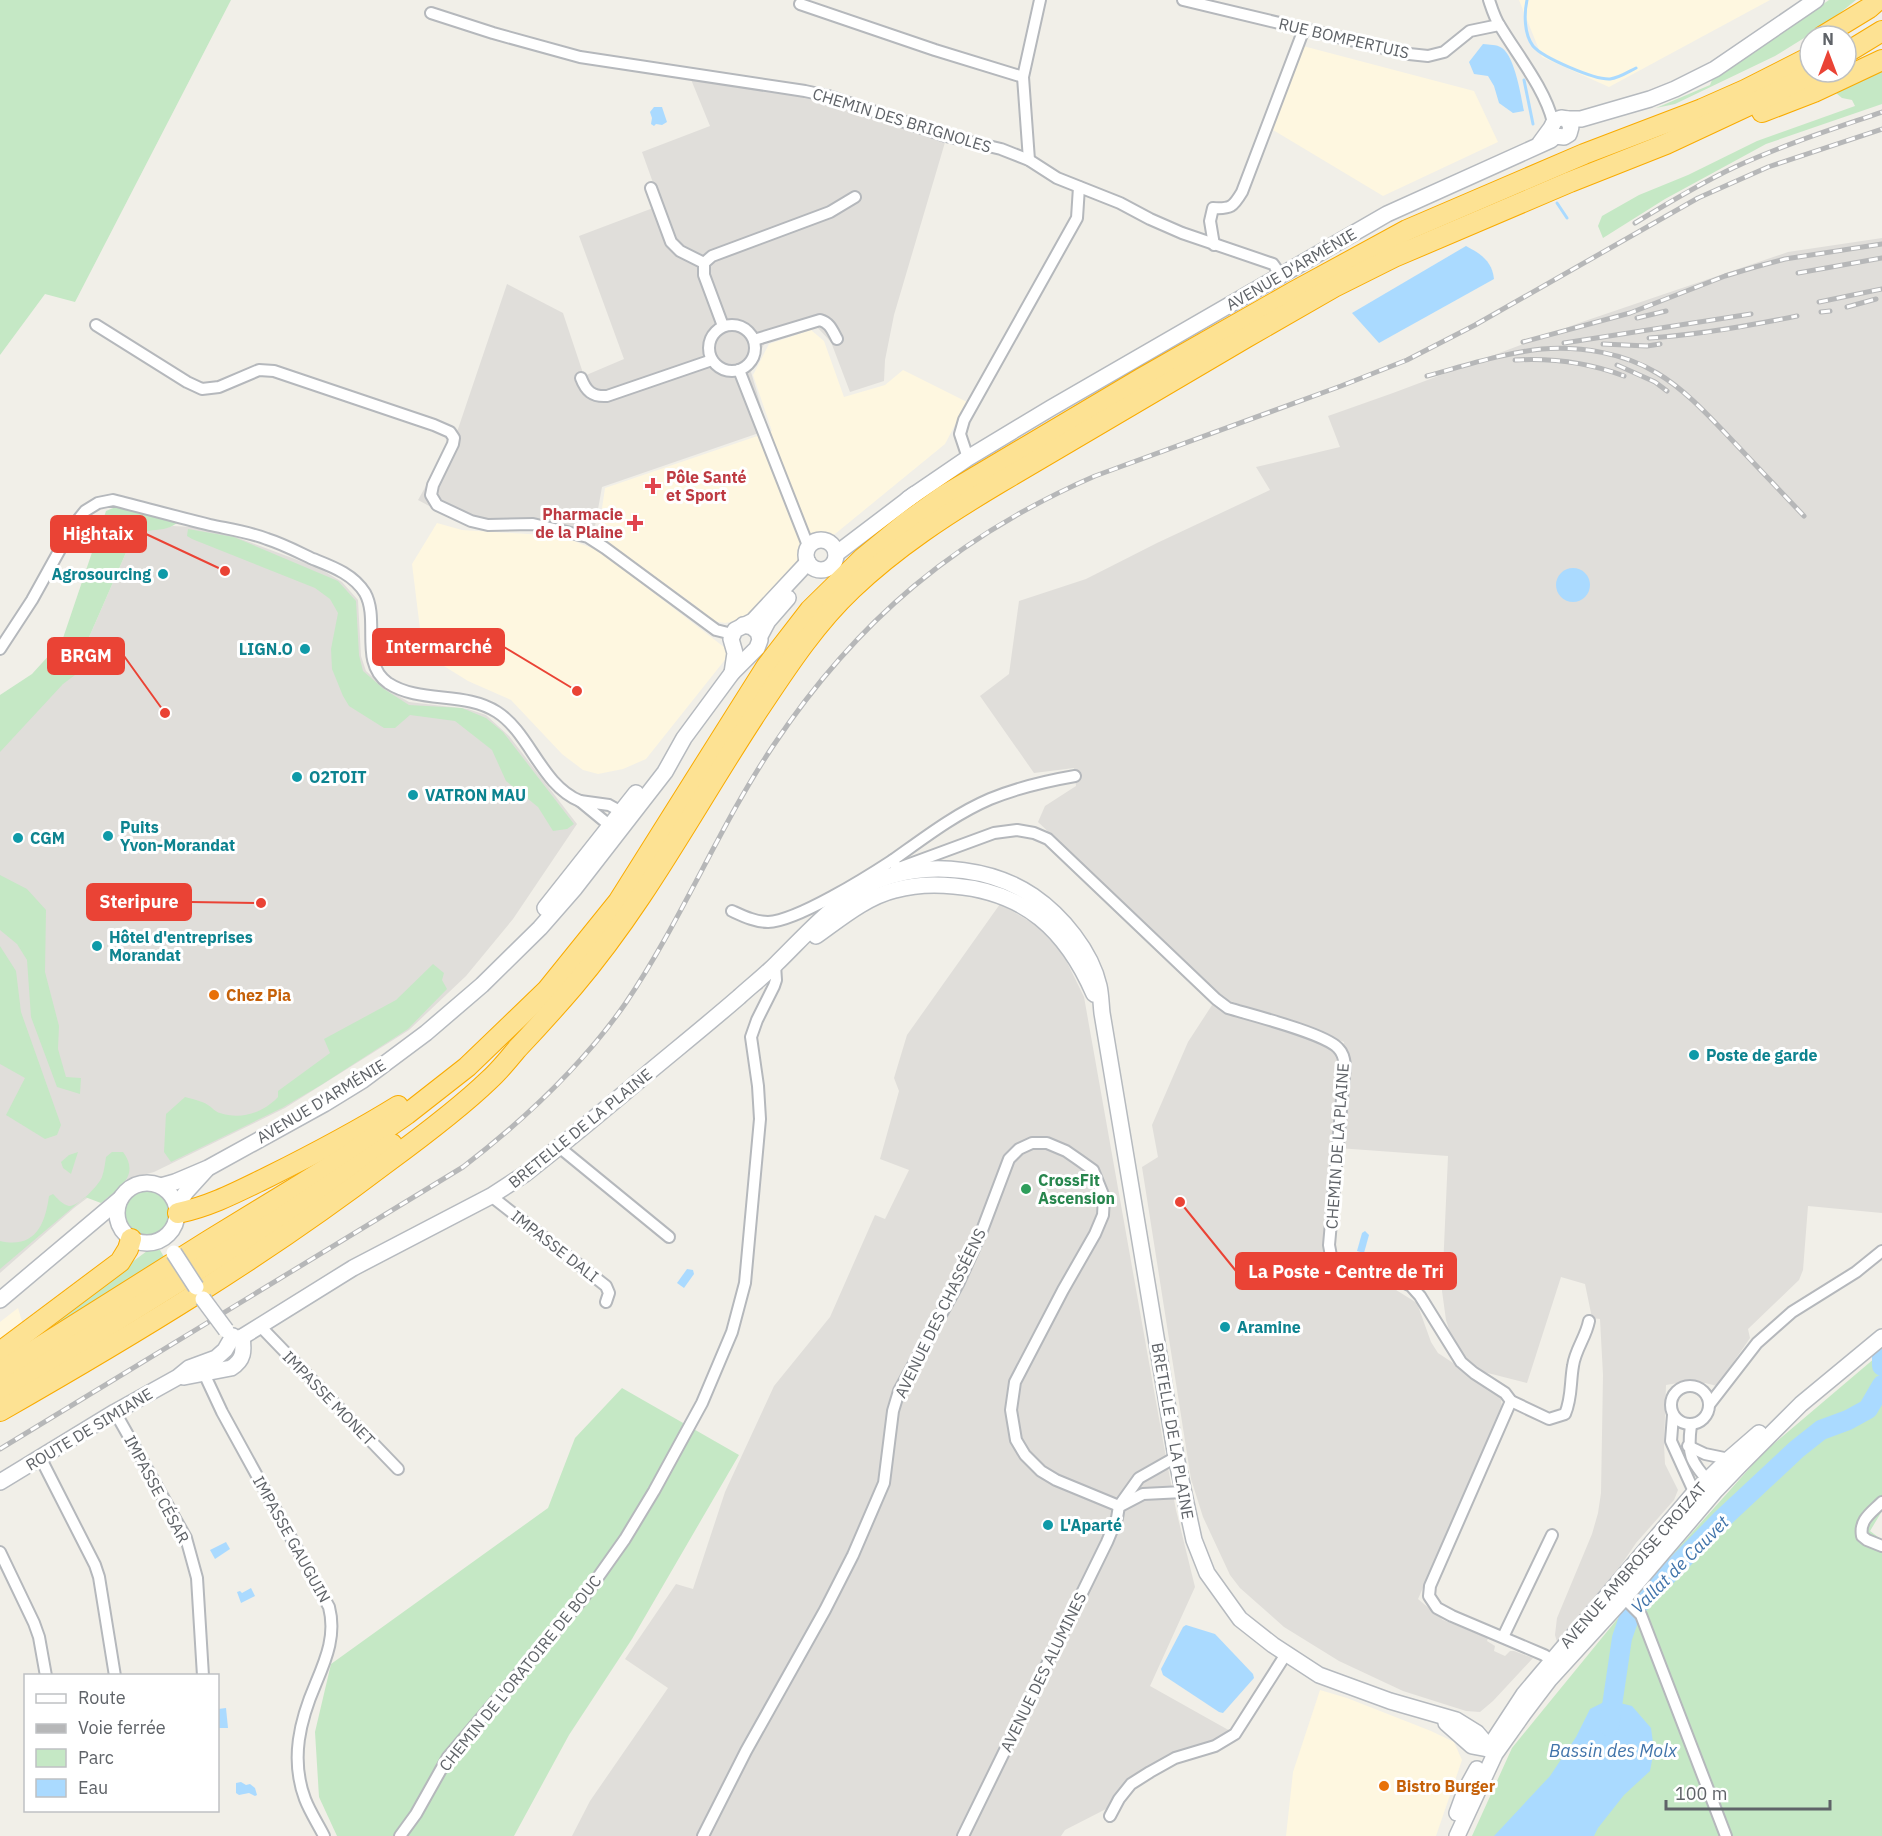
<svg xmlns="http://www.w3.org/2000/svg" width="1882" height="1836" viewBox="0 0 1882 1836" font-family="'IBM Plex Sans',sans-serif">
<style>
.commercial{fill:#fef7e0}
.industrial{fill:#e0deda}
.green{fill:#c5e8c5}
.water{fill:#aadaff}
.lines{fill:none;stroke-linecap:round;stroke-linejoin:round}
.stream{stroke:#aadaff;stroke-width:3}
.river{stroke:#aadaff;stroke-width:20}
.street-casing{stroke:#b5b8bc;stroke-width:14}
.secondary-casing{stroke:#b6babf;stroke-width:18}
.highway-casing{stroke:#f9ab00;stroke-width:22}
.street{stroke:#fff;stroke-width:10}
.secondary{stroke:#fff;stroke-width:15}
.highway{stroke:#fde293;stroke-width:20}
.rail-casing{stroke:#b6b7b8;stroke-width:5}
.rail{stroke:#fff;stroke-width:3;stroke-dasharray:9;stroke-linecap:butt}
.secondary-bridge-casing{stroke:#b6babf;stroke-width:18;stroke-linecap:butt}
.secondary-bridge{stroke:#fff;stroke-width:15}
.health-dot{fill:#e0444e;stroke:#fff;stroke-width:2}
.culture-dot{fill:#0f9aa8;stroke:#fff;stroke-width:2}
.food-dot{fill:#e8710a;stroke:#fff;stroke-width:2}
.leisure-dot{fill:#2e9e5b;stroke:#fff;stroke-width:2}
.labels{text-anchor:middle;stroke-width:6;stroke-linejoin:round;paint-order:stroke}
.street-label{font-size:16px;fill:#5f6368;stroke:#fff}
.health-label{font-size:16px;font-weight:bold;fill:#be3a42;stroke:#fff;text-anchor:start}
.culture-label{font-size:16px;font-weight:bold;fill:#0d838f;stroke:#fff;text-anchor:start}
.food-label{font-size:16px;font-weight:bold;fill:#c56008;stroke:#fff;text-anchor:start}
.leisure-label{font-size:16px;font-weight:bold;fill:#27864d;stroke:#fff;text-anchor:start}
.water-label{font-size:18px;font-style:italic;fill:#4174aa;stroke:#fff}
.leader{fill:none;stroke:#ea4335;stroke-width:2}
.callout-dot{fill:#ea4335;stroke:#fff;stroke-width:2}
.callout{fill:#ea4335;stroke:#ea4335;stroke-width:2}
.callout-label{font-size:18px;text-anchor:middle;font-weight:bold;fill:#fff}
</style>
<rect width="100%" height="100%" fill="#f1efe8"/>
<g class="commercial">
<path d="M1519,0h251l-161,87 -67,-30z"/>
<path d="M1303,46l171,45 24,51 -115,54 -110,-66z"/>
<path d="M811,330l13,11 20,56 41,-12 18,-15 64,32 -22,42 -110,90 -9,5 -8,1 -5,-2 -16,12 3,10 -55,59 -20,4 -12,-2 -17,-15 -98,-71 7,-47 167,-57 -19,-56 16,-31z"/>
<path d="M437,523l25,7 99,6 38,15 125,96 4,9 -82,103 -23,10 -25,5 -15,-4 -21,-16 -51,-54 -43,-19 -45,-28 -11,-89z"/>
<path d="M18,1308l6,20 -24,17v-23z"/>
<path d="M1320,1690l27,8 84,33 23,11 8,18 -26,76h-150l7,-64z"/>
</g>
<g class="industrial">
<path d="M690,77l120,18 136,44 -52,176 -9,45 -1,21 -34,11 -19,-50 -14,-15 -52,15 -14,30 17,58 -166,57 -7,39 -25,3 -111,-7 -41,-22 40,-71 49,-145 56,29 21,63 40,-17 -45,-123 82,-31 -19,-53 68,-26z"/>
<path d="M1882,238v975l-74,-7 -5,64 -4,10 -51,49 2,9 -33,48 -12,-3 -21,-1 -18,3 -2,60 1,19 13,26 -4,10 -38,43 -21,31 -58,68 -2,-7 2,-17 35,-84 6,-21 3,-20 2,-118 -3,-56 -8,-1 -7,-34 -24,-7 -34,106 -51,-13 -13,-12 -8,-10 -9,-28 -4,-29 6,-135 -110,-8 6,-106 -119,-43 -187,-177 7,-16 31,-20 -2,-18 -40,5 -54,-77 29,-22 10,-73 67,-22 71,-36 113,-53 -14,-23 84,-20 -12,-31 65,-23 186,-70 209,-71z"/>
<path d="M173,526l18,1 45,10 83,31 23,14 16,18 3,56 5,15 19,17 24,14 59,7 18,6 23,21 68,88 -64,95 -47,57 -57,54 -124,78 -131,64 -51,14 -29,22 -74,65v-567l83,-55 45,-103 8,-11 12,-7z"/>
<path d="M1000,904l36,21 27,29 21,43 79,444 13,69 19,77 -45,99 82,46 -100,48 -26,29 -41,21 -4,6h-489l18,-35 78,-113 -43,-29 51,-75 17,5 32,-97 49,-106 56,-69 45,-102 10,4 24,-49 -29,-11 19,-68 -5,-13 13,-43z"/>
<path d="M1214,1002l107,39 12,10 7,17 -17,197 65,20 29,18 14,39 7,11 59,39 4,7 1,8 -84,192 25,21 45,18 -1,3 8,5 -1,5 11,5 5,-5h4l19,7 -40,43 -13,11 -14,-1 -63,-20 -64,-30 -55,-34 -44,-39 -10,-13 -27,-58 -12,-38 -49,-312 16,-10 -6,-32 36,-83z"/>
</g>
<g class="green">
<path d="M0,0h231l-156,302 -30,-8 -45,61z"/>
<path d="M1829,0h27l-31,25 -50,31 -100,48 -19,4 54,-23 2,-5z"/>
<path d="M1882,66v38l-116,40 -101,55 -62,39 -5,-12 4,-10 37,-21 49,-20 69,-34 98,-35 -3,-6 -10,-2 -6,-5 10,-8z"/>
<path d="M118,506l59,17c-19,14 -30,-3 -49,25l-45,103 -4,21 -16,12 -63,68v-57l32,-21 30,-33 44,-130z"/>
<path d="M188,529l46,8 104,44 18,20 3,54 4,16 21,18 25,16 53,3 24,10 17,14 71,92 -7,5 -14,2 -15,-24 -32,-26 -14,-31 -37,-29 -45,-6 -15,13h-11l-35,-22 -6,-10 -11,-27 -1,-20 7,-36 -8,-14 -15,-11 -123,-49 -5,-3z"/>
<path d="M0,875l27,14 19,21 -1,62 14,54 -1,23 8,28 15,1 -1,16 -23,-7 -26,-70 -4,-57 -10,-16 -17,-14z"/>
<path d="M0,946l16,25 5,41 40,113 -4,10 -12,4 -39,-24 19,-37 -25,-14z"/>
<path d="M433,964l11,9 -2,7 5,9 -39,40 -87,56 -39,23 -111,54 -7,-10 2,-38 19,-17c7,2 17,4 23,8 4,2 7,7 12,8 21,7 43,0 58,-16v-6l52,-38 -6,-14 72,-39z"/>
<path d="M78,1152l-7,22 -8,-6 -2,-6 8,-7z"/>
<path d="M112,1152h11c18,24 -5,37 -22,51l-16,-6 -85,72v-28c35,8 45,-16 49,-45l4,-2c4,4 10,11 16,12 9,1 30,-21 33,-29 2,-6 3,-13 4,-20z"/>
<circle cx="148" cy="1212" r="24"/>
<path d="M160,1250l4,7 -164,104 147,-110z"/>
<path d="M1882,1352v159l-12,20 12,9v296h-410l40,-88 129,-158 122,-137z"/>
<path d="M622,1388l117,67 -107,184 -63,96 -55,101h-177l-18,-39 -4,-65 16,-68 217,-156 27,-70z"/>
</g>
<g class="water">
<path d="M1483,44c7,1 13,0 19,4 13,9 19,48 22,63l-11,2 -14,-10 -5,-17 -6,-10 -14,-2 -5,-12z"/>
<path d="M654,107h8l5,15 -5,3 -6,-1 -2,2 -3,-2 1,-6 -2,-6z"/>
<path d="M1466,246c15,8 26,15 28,33l-115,64 -27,-30z"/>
<circle cx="1573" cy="585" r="17"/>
<path d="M1365,1231l4,4 -5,18 -7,-2 5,-18z"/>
<path d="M687,1269l6,1 1,4 -10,14 -7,-5z"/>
<path d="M226,1542l4,7 -15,10 -5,-9z"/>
<path d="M251,1588l4,8 -14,7 -4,-11 3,-1 2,2z"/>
<path d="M1186,1625l29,9 38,40 1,4 -31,35 -4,-1 -56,-37 -2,-6 22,-42z"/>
<path d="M1608,1700l24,6 19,22 3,22 -4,21 -26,24 -26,33 -4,8h-100l56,-60 26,-39 14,-28z"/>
<path d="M226,1708l2,20h-9l-1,-19z"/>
<path d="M241,1782l5,3 4,-1 5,4 2,7 -2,1 -6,-3 -10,2 -3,-2v-10z"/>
</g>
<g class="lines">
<g class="stream">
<path d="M1527,0c-3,14 -3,34 6,46 10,12 62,34 77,33 9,-1 18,-7 26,-11"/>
<path d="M1524,80l9,44"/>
<path d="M1557,203l10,15"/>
</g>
<g class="river">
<path d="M1882,1351v15"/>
<path d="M1609,1726l13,-88 9,-26 91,-93 75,-70 24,-19 27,-10 20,-11 14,-24"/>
</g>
<g class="street-casing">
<g id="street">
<path d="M1183,0l226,54 19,2 16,-4 26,-21 29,-6"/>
<path d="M1489,0c3,9 6,19 11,26 18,30 45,63 53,96"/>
<path d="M800,4l135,46 88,27"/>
<path d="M431,13l62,20 87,24 225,34 23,5 118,40 55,13 28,11 28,18 63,25 30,16 32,14 91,31 7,10"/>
<path d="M1029,160l-6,-83 17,-77"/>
<path d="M651,188l20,54 9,9 24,12"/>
<path d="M1214,245l-4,-24 3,-13c18,1 20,-1 29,-16l62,-163"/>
<circle cx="732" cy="348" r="23"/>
<path d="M96,325l91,57 15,7 17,-2 40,-17 15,1 160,54 16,7 4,6 -1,6 -20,41 -2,10 6,10 34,16 17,4 45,-1 55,13 17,11 111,82 16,4"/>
<path d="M723,326l-19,-51v-12l8,-7 118,-44 25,-15"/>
<path d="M754,340l66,-20c10,3 12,10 17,19"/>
<path d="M739,370l68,173"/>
<path d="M581,378c5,13 11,19 26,18l105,-36"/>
<path d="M968,458l-8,-24 4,-14 113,-202 2,-31"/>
<path d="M0,649l32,-49 41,-74 12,-15 13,-8 15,-3c32,8 64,17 97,25 18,4 39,7 57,14 16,5 31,13 46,20 20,8 40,15 52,34 15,27 -6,70 23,90 32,21 77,8 109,29 33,21 44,73 83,89"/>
<path d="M614,829l-34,-28 29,4 18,10"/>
<path d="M899,868l95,-35 23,-3 17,3 14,6 168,160 12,9c23,7 96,25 110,40 5,5 6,10 7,17l-16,180 2,11 18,13 47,10 15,7 9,10 41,66 13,11 31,20 6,8 38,18 16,-5c7,-16 5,-31 8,-48 2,-16 13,-29 16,-45"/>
<path d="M897,869l-4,-9c31,-22 62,-46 97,-61 27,-11 56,-18 85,-23"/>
<path d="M732,911c11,5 23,11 36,11 29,-1 99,-45 125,-62"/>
<path d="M559,1147l110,90"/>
<path d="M491,1196l115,90 3,7 -3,9"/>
<path d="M260,1326l138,143"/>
<path d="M201,1367l21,45 107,195c7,27 -2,50 -13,76 -16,37 -26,76 -11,116 5,13 13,25 19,37"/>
<circle cx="1690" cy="1405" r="19"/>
<path d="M1511,1401l-81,185 -1,10 8,12 15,8 92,39 14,9"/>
<path d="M1709,1405l48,-62 35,-31 64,-40 26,-21"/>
<path d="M115,1412l71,126 11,40 6,98"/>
<path d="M1673,1415l-2,26 25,55"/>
<path d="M1691,1425c-4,29 -1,36 19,58"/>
<path d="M1688,1446l17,8 24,5"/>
<path d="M40,1457l55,108 4,12 16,99"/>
<path d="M1882,1502c-11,11 -23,18 -20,34l5,4 15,6"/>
<path d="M1122,1505l21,-11 40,-2"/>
<path d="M0,1552l34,71 5,14 7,39"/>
<path d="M1620,1594l21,21 85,221"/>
<path d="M1503,1637l49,-102"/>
<path d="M1110,1816l9,-17 12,-15 19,-12 25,-14 40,-12 20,-12 51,-80"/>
<path d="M400,1836l16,-22 32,-57 136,-160 41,-58 29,-48 48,-88 30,-71 13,-49 15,-164 -2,-33 -7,-49 6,-17 17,-34 2,-6 -1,-15"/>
<path d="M703,1836l43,-85 79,-141 28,-55 31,-72 9,-72 6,-20 60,-109 22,-49 28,-74 10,-10 13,-6h15l19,8 13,9 14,10 11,27 -1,18 -8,19 -32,56 -48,92 -4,28 5,30 9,15 16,16 15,9 63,26"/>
<path d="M963,1836l144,-294 10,-24 2,-12 20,-28 37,-21"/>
</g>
</g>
<g class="secondary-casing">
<g id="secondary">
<path d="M1567,119h14l69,-20 25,-10 40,-20 101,-69"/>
<path d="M1540,143l11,-15 4,-8 6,-2 6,1 4,8 -2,7 -5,3 -9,-1"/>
<path d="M908,499l60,-41 83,-50 336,-194 164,-74 4,-4"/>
<circle cx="821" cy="555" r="15"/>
<path d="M836,554l79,-60"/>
<path d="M760,636l8,-15 20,-23"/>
<path d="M732,673l3,-20 -4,-14 4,-9 18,-9 55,-59"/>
<path d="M545,908l91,-115"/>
<path d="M816,936c24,-17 50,-39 79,-46 18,-5 40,-6 59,-4 71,6 112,44 140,108"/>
<circle cx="147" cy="1213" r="30"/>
<path d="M161,1186l14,-4 33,-14 116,-64 39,-24 63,-47 56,-48 58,-57 35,-40 90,-116 19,-34 48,-65 25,-25 3,-8 -2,-8 -6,-5 -9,-2"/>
<path d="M177,1206l9,-14 20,-22"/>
<path d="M0,1300l120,-101"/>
<path d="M242,1337l111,-69 138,-72 34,-22c42,-33 83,-67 123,-101 30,-25 61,-50 91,-76 12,-11 25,-21 37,-33 33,-32 67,-74 114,-88 45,-14 104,-7 143,20 29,20 58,55 66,90 2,9 2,18 3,27l74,444 18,83 13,33 33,46 33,26 46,30 71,26 66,19 21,13 6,7 5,9"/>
<path d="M184,1377l47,-9c13,-8 13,-17 11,-31"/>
<path d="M0,1482l115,-70 63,-35 11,-9 27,-10 9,-8 8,-14"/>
<path d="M1446,1723l26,23 16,3 5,3"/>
<path d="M1490,1746l34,-52 170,-201 35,-34 30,-26"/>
<path d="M1457,1813l8,-22 12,-22"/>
<path d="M1457,1836l38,-82 29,-41 25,-33 75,-82 92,-108 24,-25 61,-61 81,-67"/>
</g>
</g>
<g class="highway-casing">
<g id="highway">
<path d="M1823,36l46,-28 9,-8"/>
<path d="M1846,53l36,-22"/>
<path d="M1762,112l52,-20 68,-32"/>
<path d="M178,1213c33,-7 59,-21 90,-36 44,-22 88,-45 130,-71"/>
<path d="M0,1352l120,-90 8,-13 3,-10"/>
<path d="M0,1372l208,-131 136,-83 63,-44 60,-47 80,-77 71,-88 148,-235 44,-57 53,-52 44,-36 38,-27 197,-117 153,-87 112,-61 177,-76 118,-45 43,-19 65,-33"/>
<path d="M0,1393l281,-175 111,-74"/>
<path d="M0,1411c133,-76 264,-155 386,-248 34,-25 73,-54 103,-83 10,-9 19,-20 28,-31 19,-20 38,-41 56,-62 74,-87 123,-183 186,-278 28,-42 56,-85 93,-120 44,-42 95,-75 147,-106l248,-146 87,-50 60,-30 176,-75 96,-38 107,-50 41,-22"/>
</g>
</g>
<use href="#street" class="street"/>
<use href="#secondary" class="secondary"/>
<use href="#highway" class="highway"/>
<g class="rail-casing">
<g id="rail">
<path d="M1635,223c33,-20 66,-40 100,-56 48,-22 98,-38 147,-55"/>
<path d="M1798,273l84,-15"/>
<path d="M1819,302l63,-13"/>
<path d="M1847,307l29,-8"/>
<path d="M1821,312l9,-1"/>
<path d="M1637,318l29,-7"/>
<path d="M1649,338c50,-3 99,-12 148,-22"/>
<path d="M1523,342l107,-29 95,-37 30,-9 30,-8 97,-15"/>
<path d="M1564,343l187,-29"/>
<path d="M1603,344l44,2 13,-2"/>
<path d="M1515,360c37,-2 75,3 109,16"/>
<path d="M1617,365l38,17 12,9"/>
<path d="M1427,376c37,-10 76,-23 115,-27 39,-3 82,4 115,24 27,16 50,41 72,64 25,26 50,53 75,79"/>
<path d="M0,1449l463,-282c61,-47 118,-100 162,-163 56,-82 93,-176 148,-258 84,-126 184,-210 322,-270l246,-90 66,-26 68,-35 223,-127 70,-31 114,-38"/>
</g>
</g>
<use href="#rail" class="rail"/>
<g class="secondary-bridge-casing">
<g id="secondary-bridge">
<path d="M174,1253l22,34"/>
<path d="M203,1299l23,31"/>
</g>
</g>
<use href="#secondary-bridge" class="secondary-bridge"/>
</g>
<g class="health-dot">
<path d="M650 477h6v6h6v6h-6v6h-6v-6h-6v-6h6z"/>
<path d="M632 514h6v6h6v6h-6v6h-6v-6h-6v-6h6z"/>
</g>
<g class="culture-dot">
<circle cx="163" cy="574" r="6"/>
<circle cx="305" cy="649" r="6"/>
<circle cx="297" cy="777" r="6"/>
<circle cx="413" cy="795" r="6"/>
<circle cx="108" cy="836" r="6"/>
<circle cx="18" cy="838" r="6"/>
<circle cx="97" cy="946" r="6"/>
<circle cx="1694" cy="1055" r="6"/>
<circle cx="1225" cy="1327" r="6"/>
<circle cx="1048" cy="1525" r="6"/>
</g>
<g class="food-dot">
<circle cx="214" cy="995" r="6"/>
<circle cx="1384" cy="1786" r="6"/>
</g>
<circle class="leisure-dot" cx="1026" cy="1189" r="6"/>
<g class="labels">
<g class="street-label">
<text transform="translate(1344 38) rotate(13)" y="6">RUE BOMPERTUIS</text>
<text transform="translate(902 120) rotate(17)" y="6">CHEMIN DES BRIGNOLES</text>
<text transform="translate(1291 269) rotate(-30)" y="6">AVENUE D'ARMÉNIE</text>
<text transform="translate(321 1101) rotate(-31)" y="6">AVENUE D'ARMÉNIE</text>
<text transform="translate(580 1128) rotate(-39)" y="6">BRETELLE DE LA PLAINE</text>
<text transform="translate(1337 1146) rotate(-86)" y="6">CHEMIN DE LA PLAINE</text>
<text transform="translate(555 1246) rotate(38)" y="6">IMPASSE DALI</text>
<text transform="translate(940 1313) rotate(-64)" y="6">AVENUE DES CHASSÉENS</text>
<text transform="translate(329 1398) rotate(46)" y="6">IMPASSE MONET</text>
<text transform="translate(89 1429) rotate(-31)" y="6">ROUTE DE SIMIANE</text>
<text transform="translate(1173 1431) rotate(80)" y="6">BRETELLE DE LA PLAINE</text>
<text transform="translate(157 1489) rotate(62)" y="6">IMPASSE CÉSAR</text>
<text transform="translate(292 1539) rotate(61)" y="6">IMPASSE GAUGUIN</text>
<text transform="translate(1633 1565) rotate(-49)" y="6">AVENUE AMBROISE CROIZAT</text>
<text transform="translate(1043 1672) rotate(-64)" y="6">AVENUE DES ALUMINES</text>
<text transform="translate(520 1673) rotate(-51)" y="6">CHEMIN DE L'ORATOIRE DE BOUC</text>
</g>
<g class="health-label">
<text x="666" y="483">Pôle Santé<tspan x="666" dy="18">et Sport</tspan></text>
<text x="623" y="520" text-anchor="end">Pharmacie<tspan x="623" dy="18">de la Plaine</tspan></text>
</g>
<g class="culture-label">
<text x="151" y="580" text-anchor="end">Agrosourcing</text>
<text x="293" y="655" text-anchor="end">LIGN.O</text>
<text x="309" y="783">O2TOIT</text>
<text x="425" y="801">VATRON MAU</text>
<text x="120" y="833">Puits<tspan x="120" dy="18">Yvon-Morandat</tspan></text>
<text x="30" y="844">CGM</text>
<text x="109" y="943">Hôtel d'entreprises<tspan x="109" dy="18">Morandat</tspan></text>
<text x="1706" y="1061">Poste de garde</text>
<text x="1237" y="1333">Aramine</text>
<text x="1060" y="1531">L'Aparté</text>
</g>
<g class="food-label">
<text x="226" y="1001">Chez Pia</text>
<text x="1396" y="1792">Bistro Burger</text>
</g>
<g class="leisure-label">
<text x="1038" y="1186">CrossFit<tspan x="1038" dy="18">Ascension</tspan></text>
</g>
<g class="water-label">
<text transform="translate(1680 1565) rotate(-45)" y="6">Vallat de Cauvet</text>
<text x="1613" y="1757">Bassin des Molx</text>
</g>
</g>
<path class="leader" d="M225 571L146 534M577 691L504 647M165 713L124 656M261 903L191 902M1180 1202L1236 1271"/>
<g class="callout-dot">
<circle cx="225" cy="571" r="6"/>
<circle cx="577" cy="691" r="6"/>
<circle cx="165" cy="713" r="6"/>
<circle cx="261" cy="903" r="6"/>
<circle cx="1180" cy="1202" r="6"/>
</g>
<g class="callout">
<rect x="51" y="516" width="95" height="36" rx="6"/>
<rect x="373" y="629" width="131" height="36" rx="6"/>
<rect x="48" y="638" width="76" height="36" rx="6"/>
<rect x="87" y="884" width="104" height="36" rx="6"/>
<rect x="1236" y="1253" width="220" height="36" rx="6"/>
</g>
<g class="callout-label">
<text x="98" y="540">Hightaix</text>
<text x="439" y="653">Intermarché</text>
<text x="86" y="662">BRGM</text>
<text x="139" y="908">Steripure</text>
<text x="1346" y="1278">La Poste - Centre de Tri</text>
</g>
<rect x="24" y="1674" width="195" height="138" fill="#ffffff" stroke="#bfc1c3" stroke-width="1.5"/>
<rect x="36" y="1694" width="30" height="9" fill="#ffffff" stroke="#bfc1c3" stroke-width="1.5"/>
<text x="78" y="1704" font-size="18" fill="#5f6368">Route</text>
<rect x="36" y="1724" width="30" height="9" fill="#b6b7b8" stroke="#bfc1c3" stroke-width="1.5"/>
<text x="78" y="1734" font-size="18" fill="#5f6368">Voie ferrée</text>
<rect x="36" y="1749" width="30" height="18" fill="#c5e8c5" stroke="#bfc1c3" stroke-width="1.5"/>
<text x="78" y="1764" font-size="18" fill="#5f6368">Parc</text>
<rect x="36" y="1779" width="30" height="18" fill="#aadaff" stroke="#bfc1c3" stroke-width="1.5"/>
<text x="78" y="1794" font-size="18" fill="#5f6368">Eau</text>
<g transform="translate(1828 54)"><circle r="28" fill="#ffffff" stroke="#bfc1c3" stroke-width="1.5"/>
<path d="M0-4.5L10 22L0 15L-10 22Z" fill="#ea4335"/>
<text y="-9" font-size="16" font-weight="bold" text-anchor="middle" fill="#5f6368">N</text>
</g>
<path d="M1666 1800v9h164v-9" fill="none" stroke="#5f6368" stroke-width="3"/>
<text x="1675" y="1800" font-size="18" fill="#5f6368" stroke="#ffffff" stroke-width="4.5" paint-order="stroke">100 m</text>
</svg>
